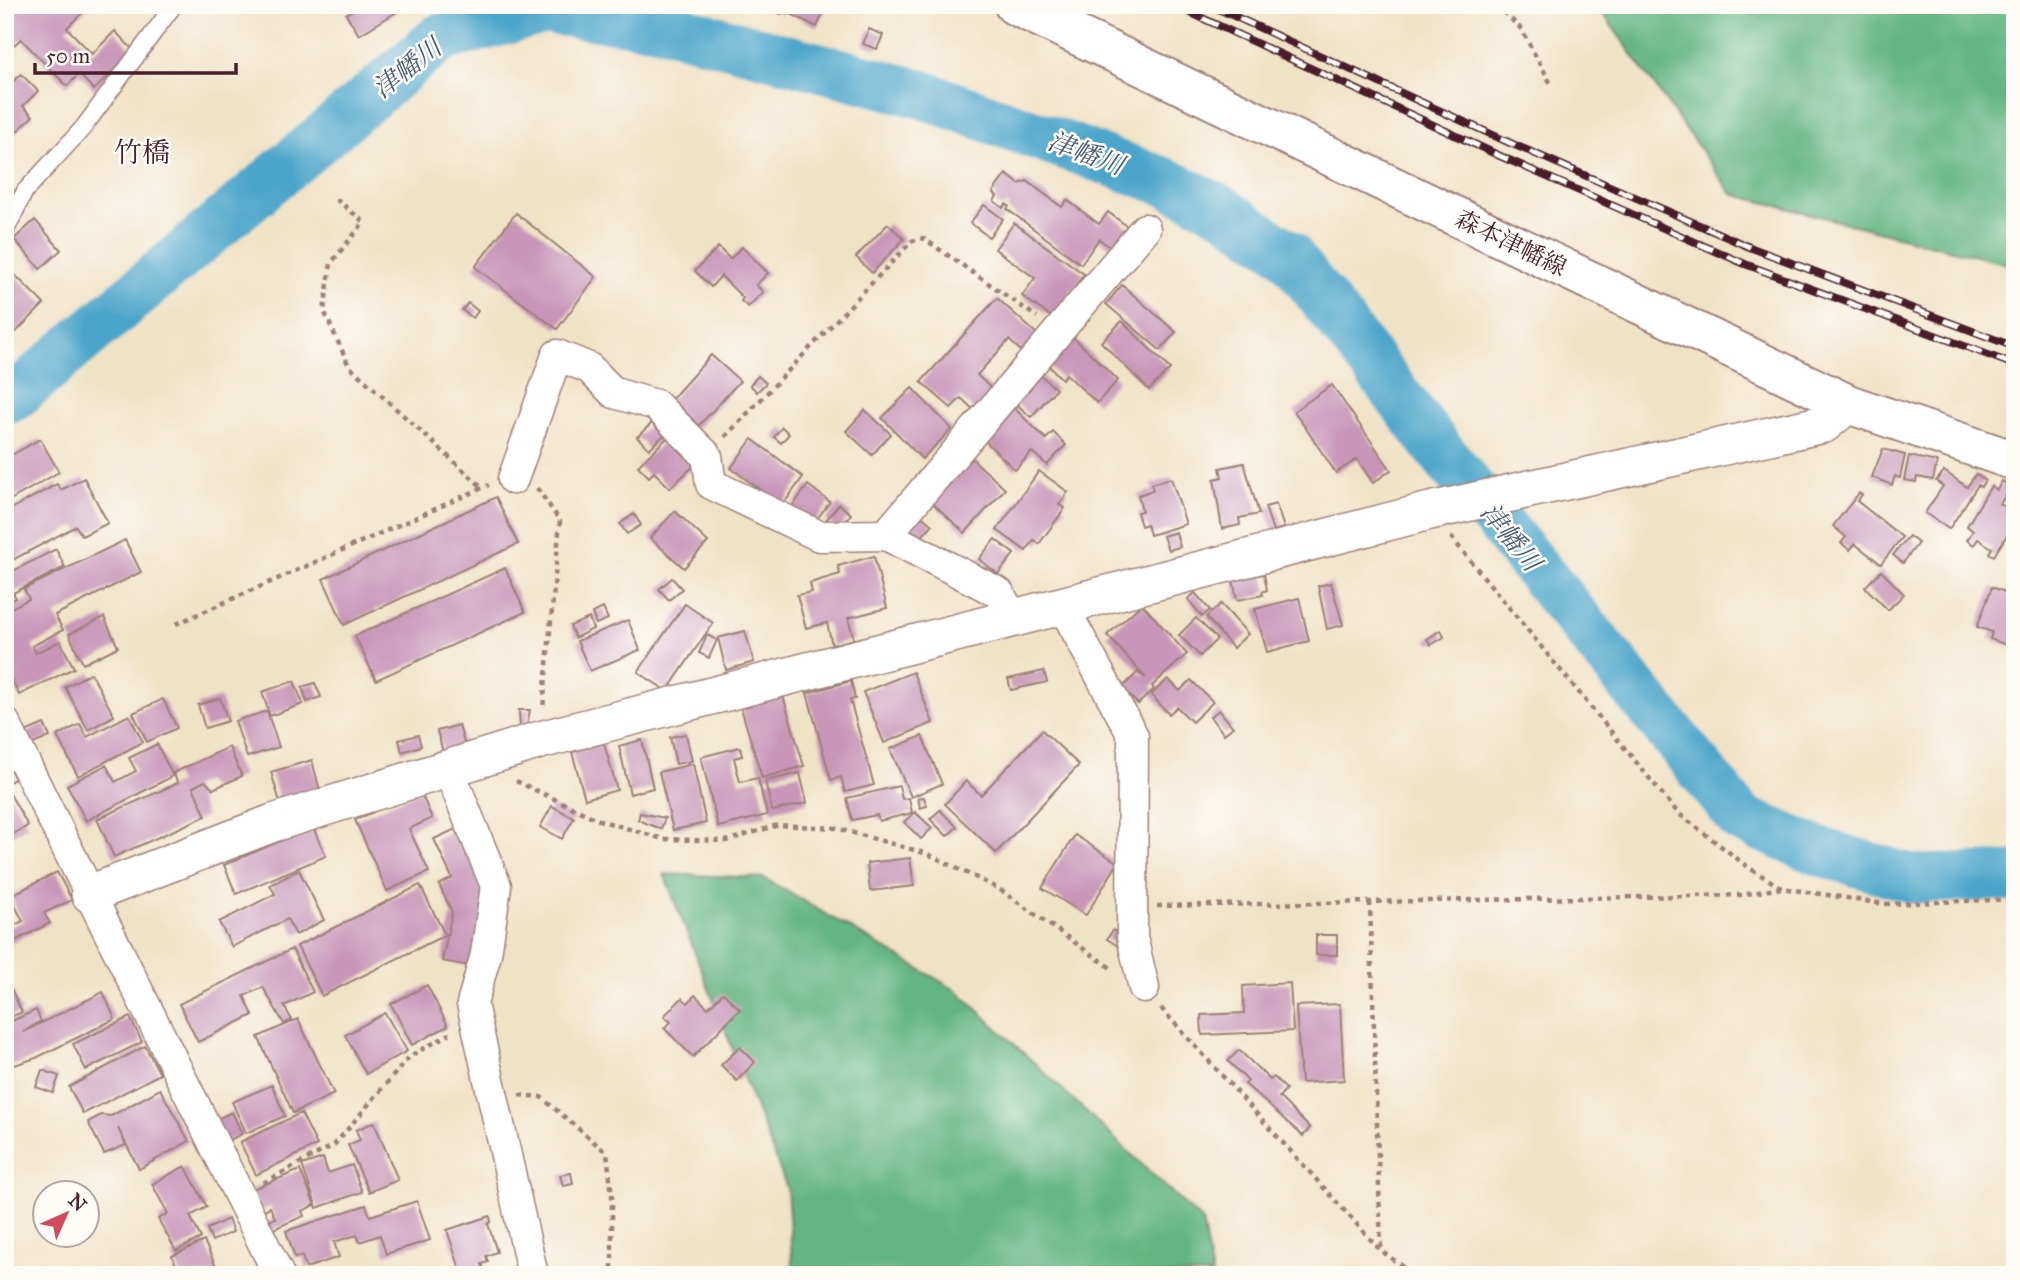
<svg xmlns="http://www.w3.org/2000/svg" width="2020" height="1280" viewBox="0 0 2020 1280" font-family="'IM FELL Great Primer','Noto Serif JP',serif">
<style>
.forest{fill:#64b581;stroke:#576a56;stroke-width:2}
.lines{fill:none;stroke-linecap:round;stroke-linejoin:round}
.river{stroke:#4ca5ca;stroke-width:49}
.building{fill:#c796b8}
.service-casing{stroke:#9d8078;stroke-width:19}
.minor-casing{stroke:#9d8078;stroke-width:33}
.tertiary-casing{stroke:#9d8078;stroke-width:40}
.secondary-casing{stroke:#9d8078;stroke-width:42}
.path{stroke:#9d8078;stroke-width:4.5;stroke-dasharray:5 5;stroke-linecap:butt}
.service{stroke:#fff;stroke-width:16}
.minor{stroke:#fff;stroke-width:30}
.tertiary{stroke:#fff;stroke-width:37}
.secondary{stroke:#fff;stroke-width:38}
.rail-casing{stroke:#4a1f2b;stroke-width:8}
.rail{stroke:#fdfcf7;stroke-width:5;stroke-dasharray:16;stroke-linecap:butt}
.labels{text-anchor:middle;stroke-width:5;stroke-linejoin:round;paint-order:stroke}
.street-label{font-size:24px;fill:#4a1f2b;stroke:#fdfcf7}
.water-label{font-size:26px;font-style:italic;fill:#4b5b73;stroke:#fdfcf7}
.quarter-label{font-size:28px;fill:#4a1f2b;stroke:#fdfcf7}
</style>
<rect width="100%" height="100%" fill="#fdfcf7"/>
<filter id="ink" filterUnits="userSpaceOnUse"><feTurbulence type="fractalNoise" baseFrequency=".0143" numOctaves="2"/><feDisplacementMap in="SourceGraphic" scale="14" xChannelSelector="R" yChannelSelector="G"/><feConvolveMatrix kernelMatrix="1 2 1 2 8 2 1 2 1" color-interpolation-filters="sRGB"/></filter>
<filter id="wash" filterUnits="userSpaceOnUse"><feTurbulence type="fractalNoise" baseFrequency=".00686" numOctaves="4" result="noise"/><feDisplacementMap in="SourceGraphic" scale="28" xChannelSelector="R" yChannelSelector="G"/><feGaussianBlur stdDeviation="1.57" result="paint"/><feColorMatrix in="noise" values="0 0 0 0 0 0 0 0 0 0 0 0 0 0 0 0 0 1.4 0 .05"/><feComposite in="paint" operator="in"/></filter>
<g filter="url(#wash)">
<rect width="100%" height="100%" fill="#f0e2c5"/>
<g class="forest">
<path d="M1597,5h418v261l-283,-72z"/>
<path d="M664,874l100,4 195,114 243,229 10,54h-419l-6,-87z"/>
</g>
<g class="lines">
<path class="river" d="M5,400l11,-5 424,-357 105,-28 111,14 265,70 245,88 58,29 64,43 150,194 303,371 77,32 95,28 102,-3"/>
</g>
<g id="blocks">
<g class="building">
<path d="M13,5h77l-23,23 25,26 23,-23 19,20 -40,39 -15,-16 -12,12 -46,-47 -7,6 -9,-9 3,-14 -3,-9z"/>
<path d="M361,5h47l-49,30 -13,-21z"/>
<path d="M759,5h26l-4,9z"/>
<path d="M792,5h35l-10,22 -28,-14z"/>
<path d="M869,29l14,6 -6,14 -14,-5z"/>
<path d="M21,74l17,17 -15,15 10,10 -26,25 -2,-52z"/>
<path d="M1006,174l13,10 8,-3 35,26 5,-7 32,24 9,-12 24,18 -16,22 -17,-13 -18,25 -74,-55 2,-3 -3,-2 -3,4 -9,-7 3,-5 -4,-4z"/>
<path d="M5,187l12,5 -12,25z"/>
<path d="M984,205l19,14 -14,18 -19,-14z"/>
<path d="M516,213l80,64 -39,52 -82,-62z"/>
<path d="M35,220l26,30 -21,19 -26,-30z"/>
<path d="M1014,223l70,51 -31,44 -31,-22 13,-18 -40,-29z"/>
<path d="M888,224l16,15 -32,34 -16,-16z"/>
<path d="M718,247l12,12 12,-12 26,26 -12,12 7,7 -15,15 -7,-6 2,-3 -22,-22 -10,11 -16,-16z"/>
<path d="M13,273l31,31 -29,29 -10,-10v-43z"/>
<path d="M1122,285l54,47 -16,18 -54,-46z"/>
<path d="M997,298l41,37 -16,17 -13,-12 -32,35 16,15 -18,21 -14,-13 -10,10 -30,-26z"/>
<path d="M468,303l10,8 -5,7 -11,-8z"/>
<path d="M1122,321l48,48 -21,21 -48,-48z"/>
<path d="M1072,336l46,44 -21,23 -31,-29 -4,5 -16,-16z"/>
<path d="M711,355l29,26 -46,50 -28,-26z"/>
<path d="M1037,372l19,17 -25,28 -19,-17z"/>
<path d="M758,376l8,7 -9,9 -7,-7z"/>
<path d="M1332,385l59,85 -18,13 -16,-24 -21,14 -42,-62z"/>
<path d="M912,388l40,41 -30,30 -40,-41z"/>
<path d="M1012,406l34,33 7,-7 13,13 -19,20 -15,-13 -17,18 -33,-32z"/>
<path d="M865,410l26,24 -19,21 -26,-24z"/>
<path d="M652,423l12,12 -15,14 -12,-12z"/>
<path d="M782,427l7,7 -8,9 -7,-6z"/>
<path d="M671,434l26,29 -27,25 -16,-16 -5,5 -11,-11z"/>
<path d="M40,439l19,33 -54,31v-44z"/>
<path d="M752,439l51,38 -21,29 -51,-38z"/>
<path d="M1883,449l22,6 -5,23 -5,-2 -3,9 -20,-8z"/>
<path d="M966,453l39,36 -40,44 -39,-36z"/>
<path d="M1909,456l28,6 -4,18 -16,-3 -1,5 -12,-2z"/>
<path d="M1244,463l15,51 -20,4 1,7 -18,4 -8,-50 8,-2 -2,-9z"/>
<path d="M1039,471l29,21 -9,13 6,3 -26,36 -5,-4 -8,11 -29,-21z"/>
<path d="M1944,471l23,16 9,-13 9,6 -4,7 -3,-2 -29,44 -24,-16 18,-27 -7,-5z"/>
<path d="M84,478l24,45 -26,13 -6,-10 -71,38v-52l52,-28 4,6z"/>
<path d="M1171,478l15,46 -36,11 -3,-11 -6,2 -4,-14 5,-1 -4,-16 15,-5 -2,-6z"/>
<path d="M2002,481l9,6 -11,17 15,9v9l-21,34 -5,-3 3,-5 -14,-9 -4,6 -7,-5 6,-9 -6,-5 24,-40 6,4z"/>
<path d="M808,485l22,17 -20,26 -21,-17z"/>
<path d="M1859,493l3,2 -5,6 45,36 -21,27 -26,-20 -5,6 -9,-7 5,-6 -13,-11z"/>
<path d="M496,497l22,47 -174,81 -21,-46z"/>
<path d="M839,504l12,10 -13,16 -12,-10z"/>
<path d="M1276,504l8,24 -11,3 -8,-24z"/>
<path d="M675,511l33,31 -24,26 -34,-30z"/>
<path d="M917,512l15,13 -14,16 -15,-13z"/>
<path d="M634,514l7,11 -14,9 -7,-10z"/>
<path d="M1176,532l4,15 -12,3 -5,-14z"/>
<path d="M1909,536l9,7 -15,20 -10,-8z"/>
<path d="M995,539l19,15 -16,20 -19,-15z"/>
<path d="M125,540l16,32 -86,43 8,15 -31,16 4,7 24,-12 14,27 -55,27 -14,-29 7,-4 -7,-14v-37l24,-12 -5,-10z"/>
<path d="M56,549l9,18 -52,26 3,5 -11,6v-29z"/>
<path d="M874,556l13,52 -39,10 6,21 -22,6 -5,-22 -21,5 -9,-33 15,-3 -2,-9 30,-9 -2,-8z"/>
<path d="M505,568l20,44 -149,68 -21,-44z"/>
<path d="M1881,571l23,23 -16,16 -23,-23z"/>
<path d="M1264,574l3,16 -5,2 1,3 -26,5 -4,-20z"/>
<path d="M672,578l10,11 -13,11 -10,-11z"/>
<path d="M1331,583l12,42 -16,4 -9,-43z"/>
<path d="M1992,587l18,7 -1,4 6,2v48l-25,-9 2,-7 -15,-5z"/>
<path d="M1195,593l15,17 -8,7 -14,-18z"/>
<path d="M1299,598l10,43 -42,11 -12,-43z"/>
<path d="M685,604l28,19 -46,68 -29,-19z"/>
<path d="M1142,604l45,50 -35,32 2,3 -16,15 -16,-16 16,-16 8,6 -39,-43z"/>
<path d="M1221,604l27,30 -15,14 -27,-31z"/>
<path d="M603,608l5,11 -12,5 -4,-11z"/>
<path d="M104,617l14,30 -35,17 -14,-30z"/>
<path d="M589,618l4,11 -18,9 -5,-12z"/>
<path d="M1196,618l21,21 -17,17 -21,-21z"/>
<path d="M628,620l12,30 -50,21 -13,-30z"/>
<path d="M1441,630l3,7 -13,8 -4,-6z"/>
<path d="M745,631l9,31 -28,8 -8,-32z"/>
<path d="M707,635l10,5 -8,18 -10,-5z"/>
<path d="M1044,671l3,11 -36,8 -3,-11z"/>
<path d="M913,672l20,51 -49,20 -21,-51z"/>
<path d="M91,673l23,43 -26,14 -23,-43z"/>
<path d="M1168,679l12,12 11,-11 22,22 -21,20 -15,-15 -8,7 -18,-19z"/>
<path d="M294,681l9,23 -33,12 -8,-24z"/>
<path d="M851,681l4,18 -5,1 24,85 -29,7 -4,-15 -10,3 -24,-87z"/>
<path d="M315,683l6,14 -14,5 -5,-15z"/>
<path d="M783,696l21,70 -42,12 -21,-70z"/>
<path d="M220,698l8,23 -23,7 -7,-23z"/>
<path d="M163,699l14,29 -30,14 -14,-29z"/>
<path d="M519,710h11l-3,15 -7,1z"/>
<path d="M1219,710l14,17 -9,7 -14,-17z"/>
<path d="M267,711l12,36 -32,10 -12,-36z"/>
<path d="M129,715l14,27 -65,34 -21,-40 23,-12 7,13z"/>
<path d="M44,724l6,13 -19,8 -6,-13z"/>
<path d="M459,725l6,21 -22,6 -6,-21z"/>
<path d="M1042,730l37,35 -83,88 -51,-49 21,-23 15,14z"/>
<path d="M686,734l6,27 -16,3 -6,-27z"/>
<path d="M418,735l3,11 -19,6 -3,-12z"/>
<path d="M922,736l20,48 -31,13 -21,-48z"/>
<path d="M642,740l11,48 -23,6 -11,-48z"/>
<path d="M604,743l13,47 -32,9 -13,-47z"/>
<path d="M157,744l16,32 -87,45 -19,-36 39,-20 9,17 21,-11 -7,-13z"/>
<path d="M229,747l13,29 -29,13 -8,-8 -12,6 13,29 -92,41 -17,-38 81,-36 -5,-10z"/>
<path d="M740,747l2,9 -8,2 6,24 18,-4 9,37 -49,12 -17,-70z"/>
<path d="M5,759l10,20 -10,5z"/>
<path d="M312,760l8,31 -40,11 -9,-30z"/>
<path d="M693,764l13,59 -33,7 -14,-58z"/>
<path d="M800,773l7,30 -35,8 -7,-30z"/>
<path d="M5,785l23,41 -23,12z"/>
<path d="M899,786l3,13 7,-1 3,15 -33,8 -2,-6 -25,5 -5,-22z"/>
<path d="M420,791l12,27 -23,11 20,43 -42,19 -32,-71z"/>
<path d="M924,797l3,9 -7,2 -2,-10z"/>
<path d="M552,806l22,12 -12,21 -22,-12z"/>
<path d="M940,810l17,17 -10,9 -17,-17z"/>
<path d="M915,812l17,16 -11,11 -17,-17z"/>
<path d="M640,813l25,5 -4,11 -23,-9z"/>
<path d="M313,827l13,29 -90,38 -12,-29z"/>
<path d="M460,827l31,66 -15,74 -34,-6 10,-49 -13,-27 13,-7 -18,-39z"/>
<path d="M1075,835l43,28 -32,52 -44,-27z"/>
<path d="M910,858l4,28 -44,5 -3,-28z"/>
<path d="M299,870l25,50 -28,15 -9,-16 -55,28 -13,-25 56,-28 -5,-9z"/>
<path d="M57,872l15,28 -28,13 6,10 -45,23v-16l18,-9 -13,-25z"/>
<path d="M420,885l25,50 -123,61 -25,-50z"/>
<path d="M1113,930l10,7 -5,9 -11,-7z"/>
<rect x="1316" y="935" width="21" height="20"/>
<path d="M292,949l21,43 -29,14 8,14 -8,4 -21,-37 -19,9 9,19 -55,27 -19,-38z"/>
<path d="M5,976l17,36 -17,8z"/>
<path d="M1290,983l3,48 -91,4 -1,-20 43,-2 -1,-27z"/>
<path d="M427,985l21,41 -36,19 -21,-41z"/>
<path d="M103,992l12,27 -79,39 -31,10v-44l31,-14 5,11 -18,11z"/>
<path d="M723,993l17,16 -47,48 -29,-29 7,-6 -7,-6 18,-18 6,5 7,-8 13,13z"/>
<path d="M1340,1004l4,76 -43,3 -5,-77z"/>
<path d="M385,1013l22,38 -41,23 -21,-39z"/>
<path d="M130,1017l12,25 -56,28 -13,-26z"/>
<path d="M298,1019l36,75 -41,19 -35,-76z"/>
<path d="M145,1046l15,28 -77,40 -14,-27z"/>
<path d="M740,1047l15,15 -18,19 -16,-16z"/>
<path d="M1239,1050l31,30 4,-3 12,12 -7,8 31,31 -7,8 -58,-52 3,-3 -20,-20z"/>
<path d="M42,1070l17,6 -6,17 -17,-6z"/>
<path d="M272,1085l13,31 -39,17 -14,-31z"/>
<path d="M160,1089l29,52 -50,28 -21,-41 8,17 -22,9 -16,-32 13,-7 10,1z"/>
<path d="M232,1112l10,22 -21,10 -11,-22z"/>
<path d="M301,1113l16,32 -61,30 -16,-33z"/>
<path d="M374,1122l24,58 -29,12 -21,-47 12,-5 -4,-10z"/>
<path d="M323,1158l5,15 24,-8 10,27 -45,16 -15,-43z"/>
<path d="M185,1166l22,41 -17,9 11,22 -25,13 -18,-32 10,-5 -16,-30z"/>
<path d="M300,1170l15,35 -13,6 2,5 -35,15 -4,-8 10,-5 -5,-11 -8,4 -12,-21z"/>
<path d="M571,1173l2,11 -10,2 -3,-11z"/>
<path d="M417,1201l13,39 -44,14 -6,-19 -20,7 -3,-7 -23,7 5,15 -33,11 -4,-12 -7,2 -9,-27 80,-26 4,11z"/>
<path d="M490,1216l1,6 -3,2 9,28 -11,4 2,6 -6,2 4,11h-24l-15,-45z"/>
<path d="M228,1219l5,13 -21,9 -5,-12z"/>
<path d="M204,1241l14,30 -9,4h-28l-9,-19z"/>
</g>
</g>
</g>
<g filter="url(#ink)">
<use href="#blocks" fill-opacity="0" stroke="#9d8078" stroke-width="2"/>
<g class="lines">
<g class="service-casing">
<path id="service" d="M5,232l20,-41 58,-63 91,-123"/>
</g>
<g class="minor-casing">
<g id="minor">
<path d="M513,479l44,-124 32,13 25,25 42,12 51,51 4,28 108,52 67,-1 113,58 14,25"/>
<path d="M886,535l259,-306"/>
<path d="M1068,603l3,18 62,115 -1,201 12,51"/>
<path d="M5,723l274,552"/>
<path d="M448,768l48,118 -10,68 -14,50 61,271"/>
</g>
</g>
<g class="tertiary-casing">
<path id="tertiary" d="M90,894l183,-71 267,-83 890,-229 394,-87 24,-20"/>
</g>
<g class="secondary-casing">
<path id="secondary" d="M1014,5l834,399 167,57"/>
</g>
<g class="path">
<path d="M1497,5l24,24 30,55"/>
<path d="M336,199l28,23 -33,41 -7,48 25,55 133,121"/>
<path d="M725,437l187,-196 11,-3 114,79"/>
<path d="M537,488l23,33 -17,188"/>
<path d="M1451,537l227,276 70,54 34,21 103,16 130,-5"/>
<path d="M176,624l313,-139"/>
<path d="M516,781l83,39 64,19 63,2 52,-16 58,3 92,26 71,35 112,79"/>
<path d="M1370,902l11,348"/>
<path d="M1157,906l585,-11 39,-7"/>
<path d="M1161,1008l220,243 34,24"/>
<path d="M519,1095l22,2 66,56 5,42v80"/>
<path d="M263,1183l71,-38 76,-89 40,-22"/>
</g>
<use href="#service" class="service"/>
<use href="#minor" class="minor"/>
<use href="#tertiary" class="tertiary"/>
<use href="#secondary" class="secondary"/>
<g class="rail-casing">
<g id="rail">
<path d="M1174,5l326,151 245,108 270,101"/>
<path d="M1210,5l298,137 244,106 263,99"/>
</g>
</g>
<use href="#rail" class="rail"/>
</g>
</g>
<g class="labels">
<g class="street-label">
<text transform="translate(1511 243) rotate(26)" y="8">森本津幡線</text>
</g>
<g class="water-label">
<text transform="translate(407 68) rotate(-38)" y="9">津幡川</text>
<text transform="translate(1086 153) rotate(20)" y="9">津幡川</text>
<text transform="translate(1511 537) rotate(51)" y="9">津幡川</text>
</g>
<g class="quarter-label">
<text x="142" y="162">竹橋</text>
</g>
</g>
<rect width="2020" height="1280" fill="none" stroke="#fdfcf7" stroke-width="28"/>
<g transform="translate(66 1214) rotate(45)"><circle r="33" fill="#fdfcf7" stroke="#b5a4a5" stroke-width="2"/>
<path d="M0-5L12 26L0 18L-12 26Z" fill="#d1495b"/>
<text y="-10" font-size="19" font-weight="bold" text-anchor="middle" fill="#4a1f2b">N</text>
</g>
<path d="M35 63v10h201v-10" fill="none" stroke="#4a1f2b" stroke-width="3.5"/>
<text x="46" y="63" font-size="21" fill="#4a1f2b" stroke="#fdfcf7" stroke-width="5" paint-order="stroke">50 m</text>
</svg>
